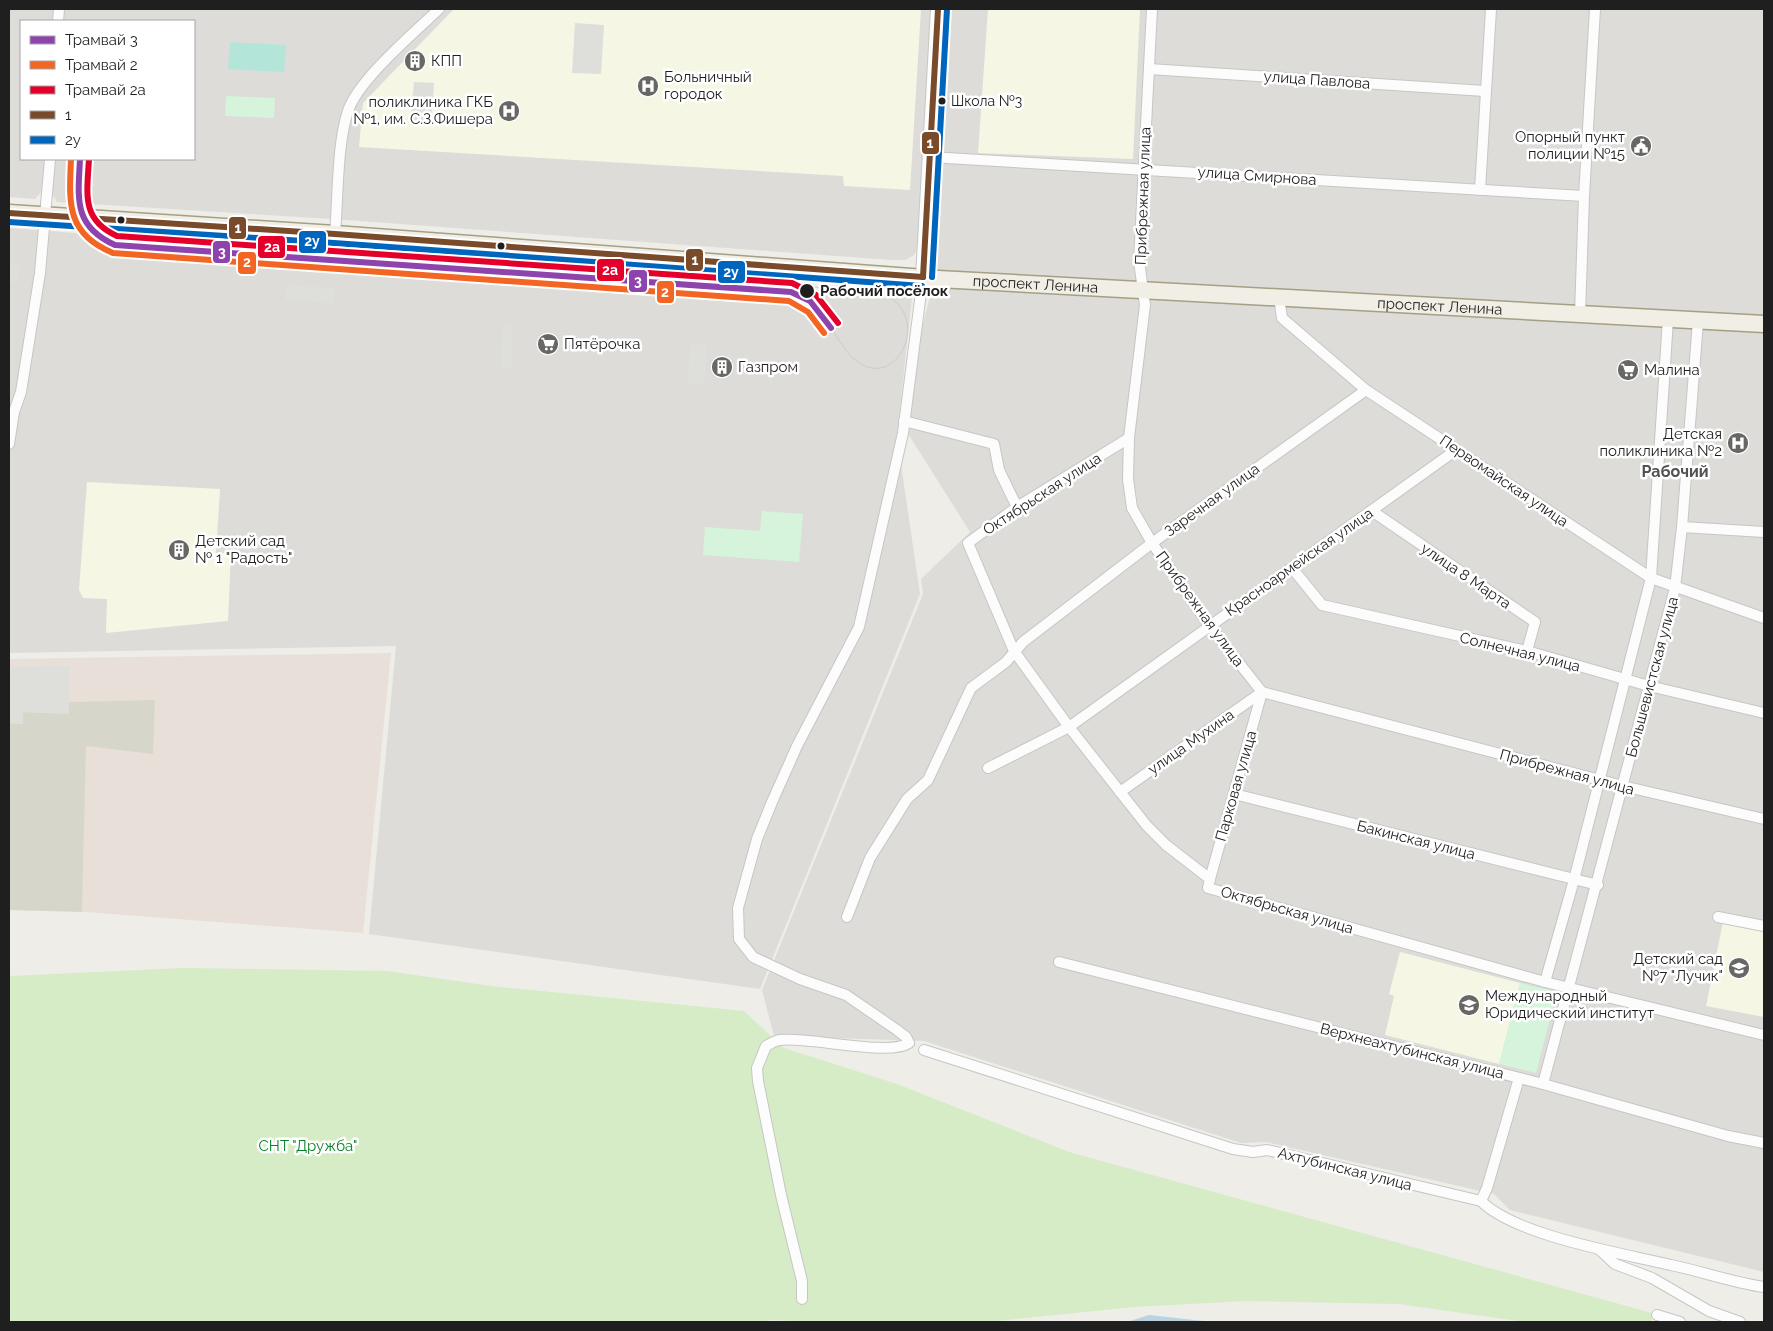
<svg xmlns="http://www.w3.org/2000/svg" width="1773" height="1331" viewBox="0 0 1773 1331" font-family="Raleway,sans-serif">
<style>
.residential{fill:#dddcd9}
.education{fill:#f5f7e4}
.military{fill:#e8e0d8}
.construction{fill:#d6d7ca}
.grass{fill:#d5ecc6}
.park{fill:#d6f4db}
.pitch{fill:#b3e6d9}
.parking{fill:#dededb}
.water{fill:#bbd3e1}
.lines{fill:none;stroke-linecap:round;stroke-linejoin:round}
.minor-casing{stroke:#c6c6c4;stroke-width:12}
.tertiary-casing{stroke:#c6c6c4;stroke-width:16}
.primary-casing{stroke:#a59f84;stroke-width:19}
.minor{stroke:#fcfcfc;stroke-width:10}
.tertiary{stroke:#fcfcfc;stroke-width:14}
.primary{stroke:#f1eee5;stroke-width:16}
.tram{stroke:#cbcbca;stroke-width:1}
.bus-1-casing{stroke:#fff;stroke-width:10}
.bus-2-casing{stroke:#fff;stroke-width:10}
.bus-1{stroke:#7a4b2a;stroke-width:6}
.bus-2{stroke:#0065bd;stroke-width:6}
.tram-1-casing{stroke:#fff;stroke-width:10}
.tram-2-casing{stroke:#fff;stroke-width:10}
.tram-3-casing{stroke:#fff;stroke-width:10}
.tram-1{stroke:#8e44ad;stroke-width:6}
.tram-2{stroke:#f26522;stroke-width:6}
.tram-3{stroke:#e4002b;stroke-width:6}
.bus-dot{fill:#1f1f1f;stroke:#fff;stroke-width:2}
.labels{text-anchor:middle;stroke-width:5;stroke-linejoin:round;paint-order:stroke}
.bus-label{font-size:14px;fill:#1f1f1f;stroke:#fff;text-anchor:start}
.poi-label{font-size:15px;fill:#1f1f1f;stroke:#fff;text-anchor:start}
.street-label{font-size:15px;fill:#1f1f1f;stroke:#fff}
.stop-label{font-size:15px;font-weight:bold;fill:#1f1f1f;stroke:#fff;text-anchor:start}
.park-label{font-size:15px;fill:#0a8128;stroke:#fff}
.neighbourhood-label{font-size:16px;font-weight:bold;fill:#525252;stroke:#fff}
.line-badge{stroke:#fff;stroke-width:2}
.badge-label{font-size:14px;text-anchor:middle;font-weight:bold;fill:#fff}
</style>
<rect width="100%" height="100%" fill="#eeede8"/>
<g class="residential">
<path d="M9,9h48l-1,12h-35v138h24l-3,32 -7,8 -26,-2z"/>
<path d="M63,9h868l-14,240 -3,6 -9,5h-14l-559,-41 -275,-17 -7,-12 3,-31h141v-138h-132z"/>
<path d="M949,9h815v1263l-254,-62 -16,-16 -228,-52 -25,1 -317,-102 -150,-5 -12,-46 161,-396 -2,-15 49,-47 -63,-100 13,-97 13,-50z"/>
<path d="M9,228l903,69 -15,140 23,157 -160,395 -391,-55 27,-288 -387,7z"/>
</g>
<g class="education">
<path d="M454,9h467l-11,181 -66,-4 -1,-10 -484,-29 4,-44z"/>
<path d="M988,9h152l-7,150 -155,-6z"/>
<path d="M87,482l133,7 -4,64h15l-3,68 -122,12 1,-34 -24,-1 -4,-8z"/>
<path d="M1723,922l41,8v87l-58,-11z"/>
<path d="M1400,952l120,31 -21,81 -114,-29 9,-39 -5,-2z"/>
</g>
<path class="military" d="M391,653l-28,280 -291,-22 -63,-1v-251z"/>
<path class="construction" d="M155,700l-2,54 -67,-8 -4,166 -73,-2v-187l13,1 1,-12 46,2v-12z"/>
<path class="grass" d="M184,968l203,3 104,15 253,25 40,37 113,36 172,68 583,161 -1,9h-126l-126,-18 -153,-3 -112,6 -147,15h-176l-39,-2 -11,2h-752v-346z"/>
<g class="park">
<path d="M226,96l49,2 -1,20 -49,-2z"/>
<path d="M762,511l41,3 -4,48 -96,-7 2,-28 55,4z"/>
<path d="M1520,983l37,9 -21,81 -37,-9z"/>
</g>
<path class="pitch" d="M230,42l56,3 -2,27 -56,-3z"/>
<g class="parking">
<path d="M575,23l29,2 -3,49 -29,-1z"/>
<path d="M414,82l20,1 -3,43 -21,-1z"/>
<path d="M9,264l11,1 -2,18 -9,-1z"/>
<path d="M286,285l49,3 -2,15 -48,-3z"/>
<path d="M503,325l10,1 -2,42 -10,-1z"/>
<path d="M690,344l17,1 -3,40h-16z"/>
<path d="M69,666v48l-46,-2v12l-14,-1v-56z"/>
</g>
<path class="water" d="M1149,1315l64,7h-86z"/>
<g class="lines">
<g class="minor-casing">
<g id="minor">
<path d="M1152,9l-13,252 6,44 -16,133 -1,41 4,29 20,35 57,82 53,67 361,94 141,33"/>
<path d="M58,21l1,-12"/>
<path d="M1149,69l336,22"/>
<path d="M930,157l654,39"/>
<path d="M1480,190l11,-181"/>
<path d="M335,234c3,-35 2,-91 13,-123 10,-31 66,-78 91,-102"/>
<path d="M1279,297l3,21 84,72 285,188 113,40"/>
<path d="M1580,314l4,-118 11,-187"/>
<path d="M904,421l90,23 5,26 18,37"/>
<path d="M1129,438l-112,69 -49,36 46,108 55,76 78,99 19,19 44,34 -2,9 337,94 219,53"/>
<path d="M9,444l5,-32 7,-20 19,-119 10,-114"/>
<path d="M1372,511l163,111 -8,29"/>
<path d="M1682,527l82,5"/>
<path d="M1292,568l30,37 205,46 122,35 115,27"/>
<path d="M988,768l81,-41 387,-277"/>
<path d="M1120,792l142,-100"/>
<path d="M1234,794l364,91"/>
<path d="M1210,879l52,-187"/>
<path d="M847,917l23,-59 37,-59 21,-19 43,-92 35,-26 17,-20 129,-99 214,-153"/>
<path d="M1718,917l46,9"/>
<path d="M1059,962l484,122 185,52 36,7"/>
<path d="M1545,982l29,-102 77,-302 17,-259"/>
<path d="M924,1050l309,99 20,3 14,-2 214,51c35,35 140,52 190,64 33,7 60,17 93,22"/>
<path d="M1543,1084l132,-496 7,-61 16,-206"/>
<path d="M1481,1201l6,-13 32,-110"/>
<path d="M1600,1250l15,14 37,14 57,33 31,11"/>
<path d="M802,1299v-18l-21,-86 -23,-114 -1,-13 9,-22c4,-2 10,-6 14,-6 27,-4 109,17 129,3l-3,-6 -9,-7 -51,-35 -46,-16 -47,-22 -14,-18 -1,-31 19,-69 15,-37 25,-56 62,-119 44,-194 20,-156"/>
<path d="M1657,1315l23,7"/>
</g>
</g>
<g class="tertiary-casing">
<path id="tertiary" d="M923,277l15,-268"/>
</g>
<g class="primary-casing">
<g id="primary">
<path id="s1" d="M9,213l326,21 603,45 826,45"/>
</g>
</g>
<use href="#minor" class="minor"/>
<use href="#tertiary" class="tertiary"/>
<use href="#primary" class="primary"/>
<path class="tram" d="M809,287c19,1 61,0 76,8 48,22 11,100 -31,64 -9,-8 -16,-21 -23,-31"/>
<g class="bus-1-casing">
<g id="bus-1">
<path d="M9,213l326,21 588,43"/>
<path d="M923,277l15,-268"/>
</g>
</g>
<g class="bus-2-casing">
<g id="bus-2">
<path d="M9,222l325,21 588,43"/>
<path d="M932,277l15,-268"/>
</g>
</g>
<use href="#bus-1" class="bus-1"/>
<use href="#bus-2" class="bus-2"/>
<g class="tram-1-casing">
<path id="tram-1" d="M80,159c-2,40 -7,67 35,86l676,47 19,9 21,27"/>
</g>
<g class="tram-2-casing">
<path id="tram-2" d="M71,159c-2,44 -5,75 42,94l676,48 19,11 16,21"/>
</g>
<g class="tram-3-casing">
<path id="tram-3" d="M89,159c-2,35 -8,61 28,77l675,47 24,12 22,28"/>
</g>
<use href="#tram-1" class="tram-1"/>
<use href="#tram-2" class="tram-2"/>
<use href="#tram-3" class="tram-3"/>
</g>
<defs>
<g id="building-disc" transform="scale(1.125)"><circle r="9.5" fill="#676765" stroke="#fff"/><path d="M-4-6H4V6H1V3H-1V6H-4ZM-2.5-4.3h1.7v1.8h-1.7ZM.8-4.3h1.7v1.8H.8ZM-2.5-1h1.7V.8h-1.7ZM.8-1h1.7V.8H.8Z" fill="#fff"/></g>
<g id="hospital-disc" transform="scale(1.125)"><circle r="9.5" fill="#676765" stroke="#fff"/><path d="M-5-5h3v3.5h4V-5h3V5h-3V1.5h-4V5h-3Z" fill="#fff"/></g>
<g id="civic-disc" transform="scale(1.125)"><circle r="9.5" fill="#676765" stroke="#fff"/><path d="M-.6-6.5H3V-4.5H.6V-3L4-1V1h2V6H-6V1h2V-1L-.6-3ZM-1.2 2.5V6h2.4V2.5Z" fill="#fff"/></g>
<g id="supermarket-disc" transform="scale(1.125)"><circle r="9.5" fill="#676765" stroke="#fff"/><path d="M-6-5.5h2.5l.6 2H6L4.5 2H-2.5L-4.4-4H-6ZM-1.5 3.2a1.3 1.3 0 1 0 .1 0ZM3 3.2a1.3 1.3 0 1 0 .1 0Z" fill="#fff"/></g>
<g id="school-disc" transform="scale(1.125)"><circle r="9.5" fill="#676765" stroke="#fff"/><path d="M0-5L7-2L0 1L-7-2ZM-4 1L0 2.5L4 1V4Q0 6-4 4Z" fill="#fff"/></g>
<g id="university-disc" transform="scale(1.125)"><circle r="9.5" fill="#676765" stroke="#fff"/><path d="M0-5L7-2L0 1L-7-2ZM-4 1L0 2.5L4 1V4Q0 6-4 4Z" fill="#fff"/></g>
</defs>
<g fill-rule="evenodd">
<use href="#building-disc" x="415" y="61"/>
<use href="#hospital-disc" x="648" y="86"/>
<use href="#hospital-disc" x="509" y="111"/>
<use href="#civic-disc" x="1641" y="146"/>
<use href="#supermarket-disc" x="548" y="344"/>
<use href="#building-disc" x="722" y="367"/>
<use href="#supermarket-disc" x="1628" y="370"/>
<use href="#hospital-disc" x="1738" y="443"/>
<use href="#building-disc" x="179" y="550"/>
<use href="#school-disc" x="1739" y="968"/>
<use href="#university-disc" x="1469" y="1005"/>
</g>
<g class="bus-dot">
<circle cx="942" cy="101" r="4.5"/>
<circle cx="121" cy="220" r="4.5"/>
<circle cx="501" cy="246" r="4.5"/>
<circle cx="807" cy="291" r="8"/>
</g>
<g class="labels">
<g class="bus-label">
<text x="951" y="106">Школа №3</text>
</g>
<g class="poi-label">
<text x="431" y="66">КПП</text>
<text x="664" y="82">Больничный<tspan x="664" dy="17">городок</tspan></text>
<text x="493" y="107" text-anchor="end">поликлиника ГКБ<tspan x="493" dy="17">№1, им. С.З.Фишера</tspan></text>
<text x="1625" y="142" text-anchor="end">Опорный пункт<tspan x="1625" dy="17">полиции №15</tspan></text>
<text x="564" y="349">Пятёрочка</text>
<text x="738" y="372">Газпром</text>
<text x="1644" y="375">Малина</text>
<text x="1722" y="439" text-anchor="end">Детская<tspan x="1722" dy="17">поликлиника №2</tspan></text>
<text x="195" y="546">Детский сад<tspan x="195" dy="17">№ 1 "Радость"</tspan></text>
<text x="1723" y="964" text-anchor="end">Детский сад<tspan x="1723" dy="17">№7 "Лучик"</tspan></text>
<text x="1485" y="1001">Международный<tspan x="1485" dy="17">Юридический институт</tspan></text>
</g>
<g class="street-label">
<text transform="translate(1317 80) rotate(4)" y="5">улица Павлова</text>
<text transform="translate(1257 176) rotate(4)" y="5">улица Смирнова</text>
<text transform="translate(1143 196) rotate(-88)" y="5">Прибрежная улица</text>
<text dy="5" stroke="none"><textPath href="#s1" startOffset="1029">проспект Ленина</textPath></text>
<text dy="5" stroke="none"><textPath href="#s1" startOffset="1434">проспект Ленина</textPath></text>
<text transform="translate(1504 481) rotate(34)" y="5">Первомайская улица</text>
<text transform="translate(1042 494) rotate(-33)" y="5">Октябрьская улица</text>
<text transform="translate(1212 500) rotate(-36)" y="5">Заречная улица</text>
<text transform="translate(1299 562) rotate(-35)" y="5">Красноармейская улица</text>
<text transform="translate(1466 576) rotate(34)" y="5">улица 8 Марта</text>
<text transform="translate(1200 609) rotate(54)" y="5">Прибрежная улица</text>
<text transform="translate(1520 652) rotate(14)" y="5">Солнечная улица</text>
<text transform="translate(1652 677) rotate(-75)" y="5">Большевистская улица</text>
<text transform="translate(1191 742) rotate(-35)" y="5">улица Мухина</text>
<text transform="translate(1567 772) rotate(15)" y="5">Прибрежная улица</text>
<text transform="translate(1236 786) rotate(-74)" y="5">Парковая улица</text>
<text transform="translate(1416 840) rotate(14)" y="5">Бакинская улица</text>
<text transform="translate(1287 910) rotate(16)" y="5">Октябрьская улица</text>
<text transform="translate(1412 1051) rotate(14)" y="5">Верхнеахтубинская улица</text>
<text transform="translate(1345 1169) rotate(14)" y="5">Ахтубинская улица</text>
</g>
<g class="stop-label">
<text x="820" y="296">Рабочий посёлок</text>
</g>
<g class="park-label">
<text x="308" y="1151">СНТ "Дружба"</text>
</g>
<g class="neighbourhood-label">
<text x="1675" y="477">Рабочий</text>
</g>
</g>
<g class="line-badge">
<rect x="921" y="131" width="19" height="24" rx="5" fill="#7a4b2a"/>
<rect x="228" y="216" width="19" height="24" rx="5" fill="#7a4b2a"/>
<rect x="298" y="230" width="29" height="24" rx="5" fill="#0065bd"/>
<rect x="257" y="235" width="29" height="24" rx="5" fill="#e4002b"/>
<rect x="212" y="240" width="19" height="24" rx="5" fill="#8e44ad"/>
<rect x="685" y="248" width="19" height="24" rx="5" fill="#7a4b2a"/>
<rect x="237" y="251" width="20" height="24" rx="5" fill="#f26522"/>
<rect x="596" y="258" width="29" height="24" rx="5" fill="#e4002b"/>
<rect x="717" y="260" width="29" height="24" rx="5" fill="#0065bd"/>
<rect x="628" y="269" width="20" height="24" rx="5" fill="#8e44ad"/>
<rect x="656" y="280" width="19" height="24" rx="5" fill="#f26522"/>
</g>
<g class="badge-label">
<text x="930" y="148">1</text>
<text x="238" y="233">1</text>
<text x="312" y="246">2у</text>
<text x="272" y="252">2а</text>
<text x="222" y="257">3</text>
<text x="695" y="265">1</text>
<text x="247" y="267">2</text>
<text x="610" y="275">2а</text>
<text x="731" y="277">2у</text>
<text x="638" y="286">3</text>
<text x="665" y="297">2</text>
</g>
<rect width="1773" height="1331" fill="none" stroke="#1f1f1f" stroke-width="20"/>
<rect x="20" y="20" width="175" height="140" fill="#ffffff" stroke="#a5a5a5"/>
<rect x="30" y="36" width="25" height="8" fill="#8e44ad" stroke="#a5a5a5"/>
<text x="65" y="45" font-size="15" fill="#1f1f1f">Трамвай 3</text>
<rect x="30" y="61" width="25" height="8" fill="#f26522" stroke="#a5a5a5"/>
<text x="65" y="70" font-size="15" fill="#1f1f1f">Трамвай 2</text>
<rect x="30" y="86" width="25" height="8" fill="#e4002b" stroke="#a5a5a5"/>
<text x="65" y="95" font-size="15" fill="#1f1f1f">Трамвай 2а</text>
<rect x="30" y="111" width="25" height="8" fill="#7a4b2a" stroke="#a5a5a5"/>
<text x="65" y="120" font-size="15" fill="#1f1f1f">1</text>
<rect x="30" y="136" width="25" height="8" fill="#0065bd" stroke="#a5a5a5"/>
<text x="65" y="145" font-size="15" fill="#1f1f1f">2у</text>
</svg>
